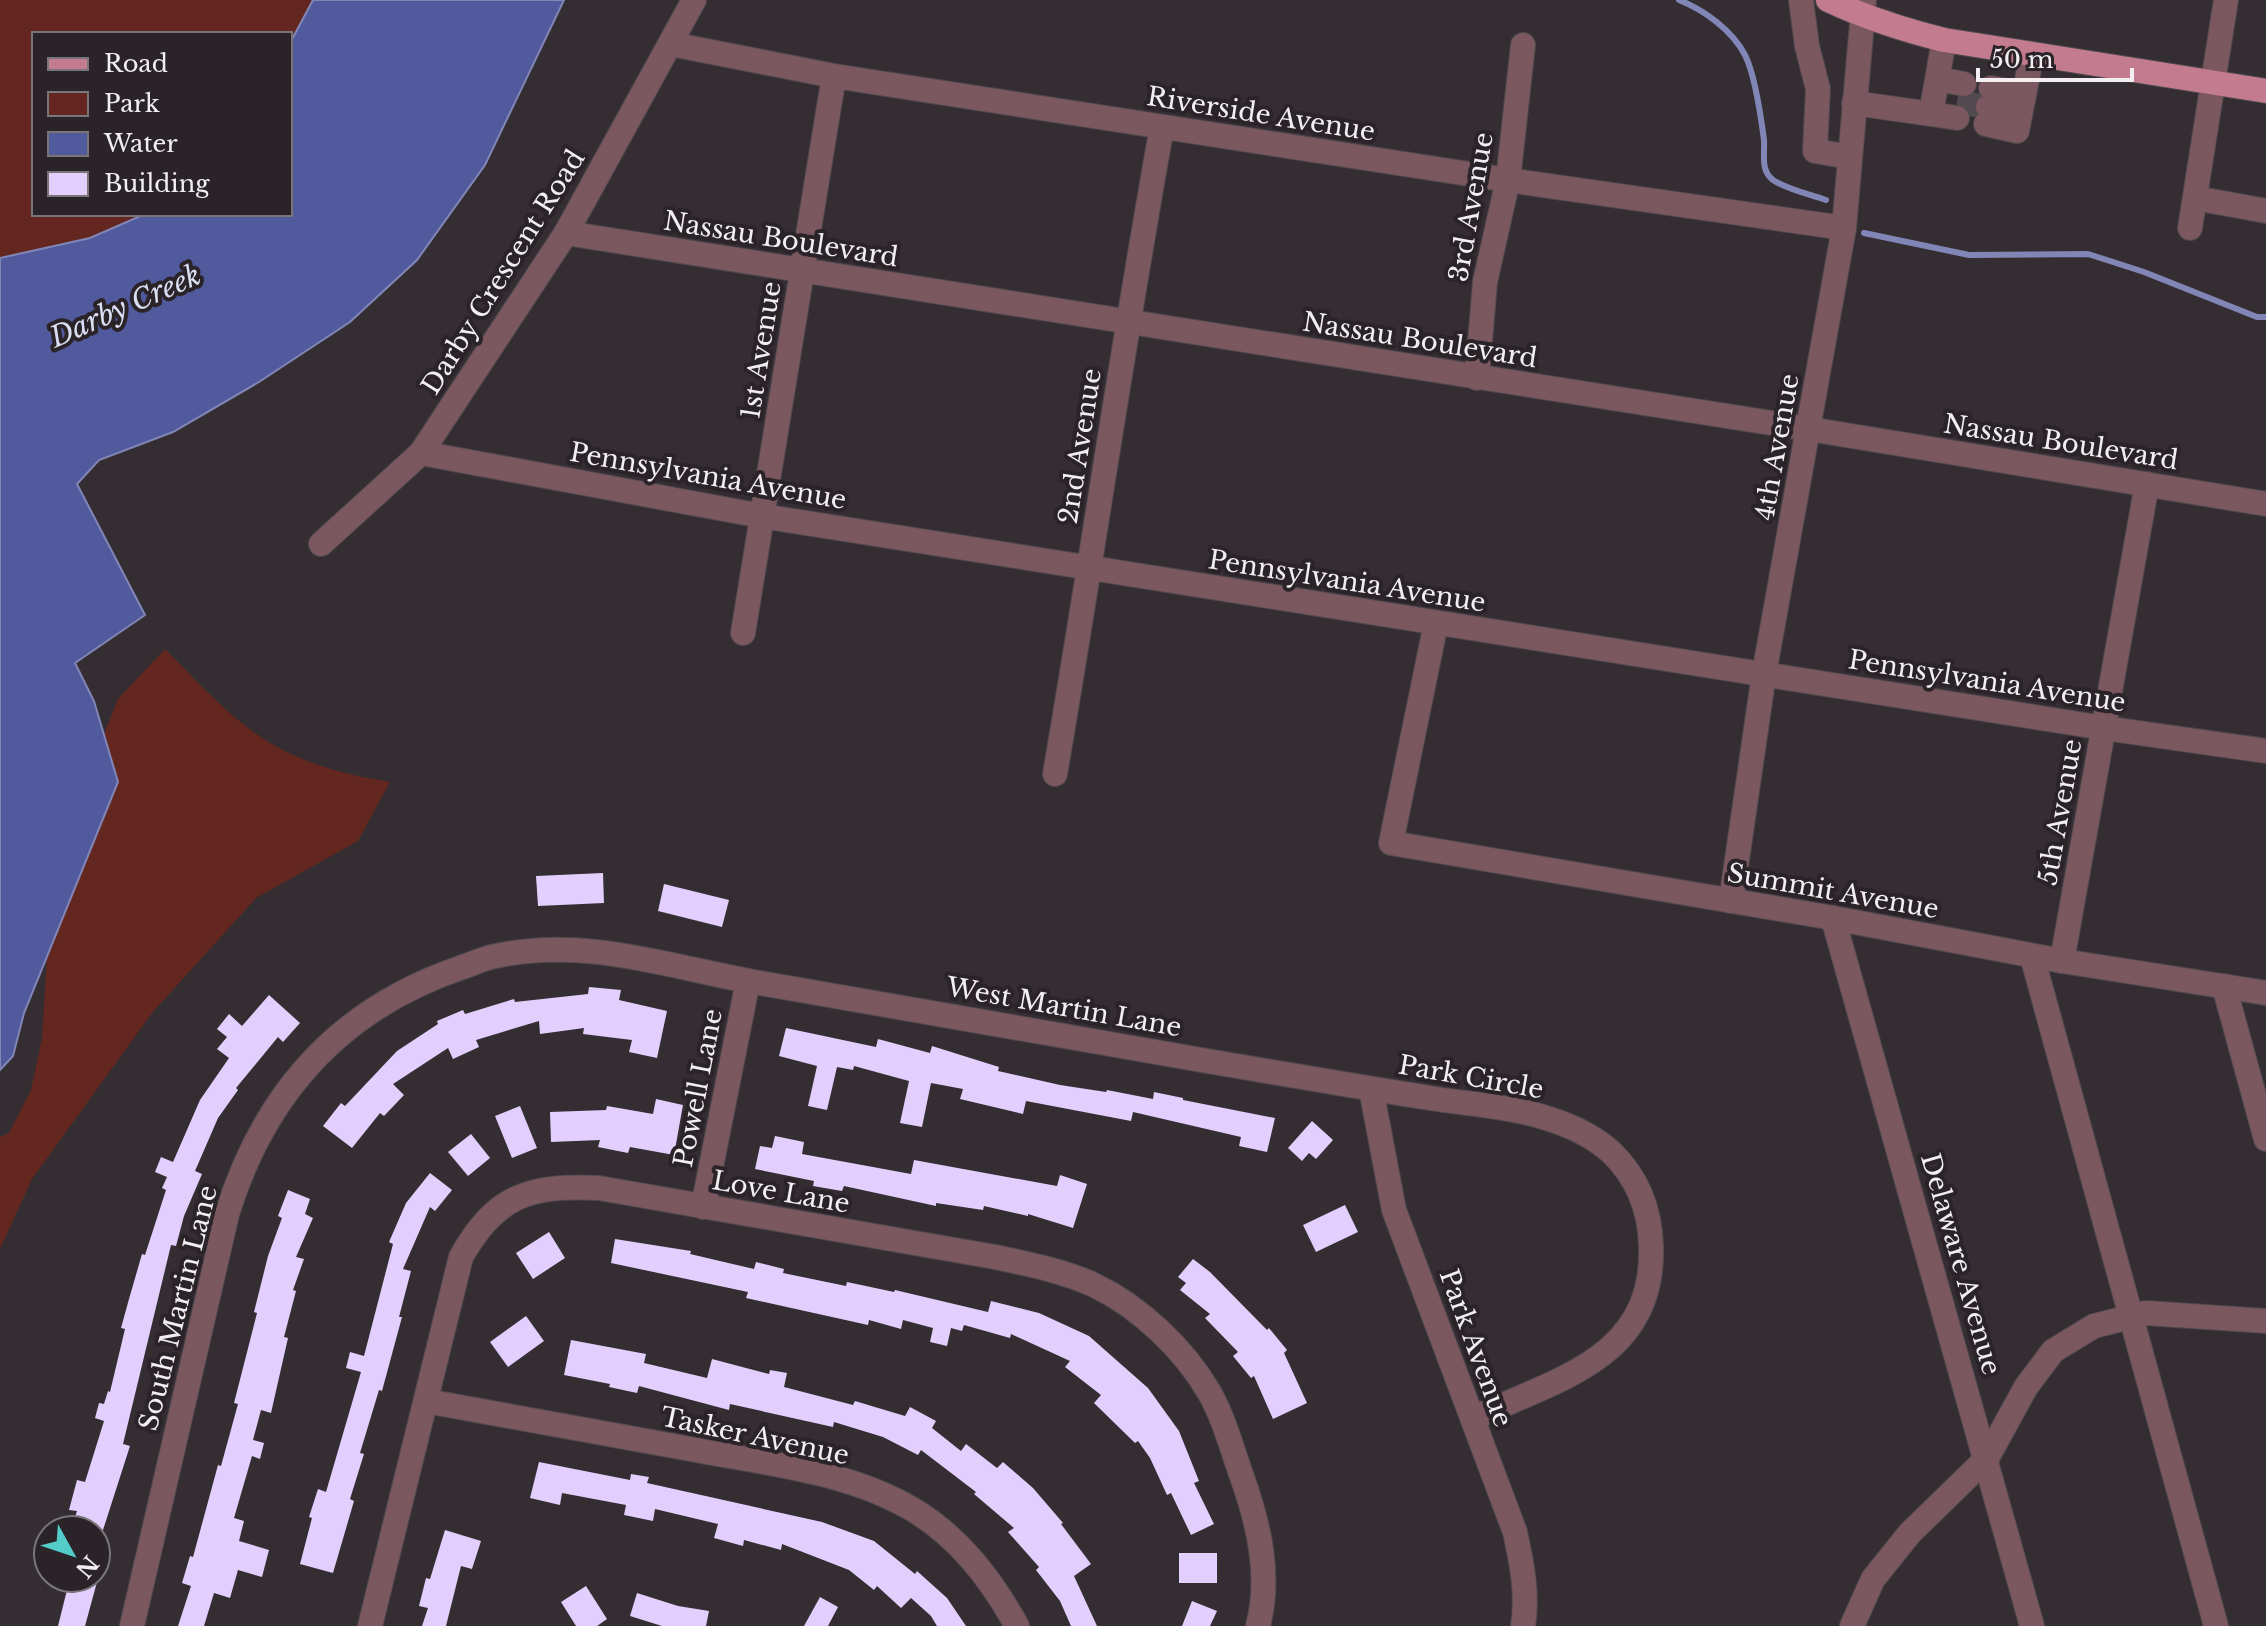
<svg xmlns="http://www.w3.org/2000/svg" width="2266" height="1626" viewBox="0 0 2266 1626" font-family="'Libre Baskerville',serif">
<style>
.green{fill:#63271f}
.water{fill:#525a9e;stroke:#8286b7;stroke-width:2}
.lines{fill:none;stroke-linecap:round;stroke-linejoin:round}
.stream{stroke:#8286b7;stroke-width:6}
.building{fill:#e3cffd}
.minor-tunnel{stroke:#514b50;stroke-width:24;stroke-dasharray:24 12;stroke-linecap:butt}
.minor-casing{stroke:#4f494e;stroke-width:26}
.major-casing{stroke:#4f494e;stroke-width:26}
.minor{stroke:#7b5760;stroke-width:24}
.major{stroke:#c37b8f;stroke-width:24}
.labels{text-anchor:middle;stroke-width:8;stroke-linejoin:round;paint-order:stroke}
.street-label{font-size:26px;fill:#f3eef2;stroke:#2a2429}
.water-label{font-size:28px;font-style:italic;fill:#dadef2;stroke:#2a2429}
</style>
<rect width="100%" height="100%" fill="#342e33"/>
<g class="green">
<path d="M0,0h328l-38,76v-42h-256v180h154l-188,80z"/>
<path d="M165,649c36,36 72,78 118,101 33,17 70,26 107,32l-32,59 -102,57 -104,115 -120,166 -32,70v-112l9,-4 22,-43 11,-52 5,-79 20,-131 51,-129z"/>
</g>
<path class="water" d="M313,0h251l-79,165 -68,95 -67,62 -91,60 -86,50 -74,28 -22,24 68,131 -70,48 19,38 24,81 -94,231 -11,43 -13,14v-812l90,-20 55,-24h145v-171z"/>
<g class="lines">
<g class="stream">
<path d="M1679,0c25,10 53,30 66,55 10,20 16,62 19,85 1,14 -4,30 9,40 15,10 37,14 53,20"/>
<path d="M1864,233l105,22 119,-1 56,18 113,45h9"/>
</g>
</g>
<g class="building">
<path d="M603,873l1,30 -66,3 -2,-30z"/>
<path d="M664,884l65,16 -7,27 -64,-16z"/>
<path d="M589,987l32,3 -2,10 48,11 -10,47 -28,-6 3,-12 -49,-6 1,-6 -44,6 -1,-13 -63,19 3,7 -26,12 -5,-11 -55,36 11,11 -20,21 -4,-3 -28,35 -29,-22 18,-23 4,3 52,-55 41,-27 -1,-3 26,-11 2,4 49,-15 1,3 73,-8z"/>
<path d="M269,995l31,28 -17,19 -5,-5 -42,51 2,2 -20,28 -23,53 7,3 -18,42 -8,30 -5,-1 -48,199 7,2 -27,84h-32l6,-19 -8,-1 8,-30 8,2 19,-61 -9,-3 4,-15 5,1 4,-13 2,1 15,-63 -4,-1 8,-29 13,-45 3,1 21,-65 -4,-2 5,-11 -12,-5 6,-15 12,5 27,-62 29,-42 -12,-9 10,-12 -10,-8 12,-15 13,12z"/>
<path d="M786,1028l90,19 2,-8 52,14 2,-7 67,21 -1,4 62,14 46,7 1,-2 46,9 1,-7 29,6v2l92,18 -8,34 -28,-6 2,-9 -108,-25 -2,9 -105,-20 -3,13 -63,-15 3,-10 -32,-6 -9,44 -22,-4 9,-42 -55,-15 -1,4 -16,-3 -10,43 -19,-4 9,-40 -38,-10z"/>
<path d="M656,1099l27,6 -9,50 -44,-8 -2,6 -30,-6 2,-7 -49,2 -1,-30 56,-2 1,-4 46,8z"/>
<path d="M520,1106l17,42 -25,10 -17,-42z"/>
<path d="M1312,1121l21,19 -17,19 -7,-6 -7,8 -14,-13z"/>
<path d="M471,1134l19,24 -22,18 -20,-24z"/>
<path d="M775,1136l29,6 -2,12 109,20 3,-14 143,26 3,-11 27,9 -14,44 -45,-14v2l-44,-10 -1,4 -47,-7v3l-92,-20 -2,5 -29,-5 1,-5 -59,-12 5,-23 12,2z"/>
<path d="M430,1173l22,17 -17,21 -5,-4 -27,62 8,2 -12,46h3l-20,74 -3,-1 -19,63 4,1 -14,45 4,2 -21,72 -33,-9 12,-46 -3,-1 9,-28 8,3 35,-120 -15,-4 4,-16 14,4 29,-112 -4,-2 17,-39z"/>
<path d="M288,1190l22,9 -5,15 8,4 -17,39 8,2 -11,31 3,1 -12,46 4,1 -17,75 -10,-3 -8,30 11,3 -4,16 -8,-3 -18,62 10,3 -5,20 30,9 -7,27 -24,-7 -8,28 -16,-5 -10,33h-26l13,-40 -9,-3 8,-27 3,1 25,-92 3,1 17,-62 -4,-1 23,-90 -3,-1 14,-56 14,-38 -4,-2z"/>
<path d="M1345,1205l13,27 -42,20 -13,-27z"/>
<path d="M549,1232l16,26 -32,21 -17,-26z"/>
<path d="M615,1239l76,12 -1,3 64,15 2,-7 28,7 -1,4 63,13 1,-4 47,10 1,-2 93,22 3,-11 48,12 50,23 59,52 31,43 20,50 -5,2 20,41 -23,11 -20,-42 -4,2 -17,-37 -12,-17 -3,2 -41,-40 7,-8 -36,-28 5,-6 -59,-27 -1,4 -46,-13 -2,6 -11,-3 -4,18 -17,-4 3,-14 -30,-8 -2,9 -32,-9 -1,5 -122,-27 2,-6 -137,-29z"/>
<path d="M1193,1259l17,13 57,58 2,-2 18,22 -3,3 23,50 -34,16 -19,-43 -3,2 -18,-22 5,-4 -33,-34 5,-4 -30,-24 6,-7 -8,-6z"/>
<path d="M526,1316l18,25 -36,26 -18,-25z"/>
<path d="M571,1340l75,14 -2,9 63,15 5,-19 57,15 1,-4 17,3 -3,14 69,18 2,-4 50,15 5,-9 26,14 -4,7 29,23 5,-7 31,24 6,-6 30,26 30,35 -2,1 30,40 -17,12 23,50h-26l-11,-25 -24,-31 3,-3 -31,-35 6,-4 -40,-34 2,-2 -55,-42 -3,5 -35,-18 -49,-15 -1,5 -103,-23 -1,6 -90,-24 -2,7 -28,-6 1,-3 -46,-9z"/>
<path d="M539,1462l91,18 1,-6 18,3 -2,6 175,39 52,19 41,33 2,-3 30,27 19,28h-29l-6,-10 -20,-18 -10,10 -24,-22 -3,4 -25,-20 -67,-26 -1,6 -37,-10 -1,6 -29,-8 4,-14 -63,-15 -2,12 -29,-6 2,-10 -64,-12 -2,12 -30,-7z"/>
<path d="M445,1530l36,11 -9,28 -11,-3 -15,60h-24l6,-18 -9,-2 7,-28 4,1z"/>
<rect x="1179" y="1553" width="38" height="30"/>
<path d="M70,1578h26l-2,4h3l-12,44h-27z"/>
<path d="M586,1586l21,33 -10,7h-21l-15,-24z"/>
<path d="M637,1593l41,13 31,5 -3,15h-44l-32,-10z"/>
<path d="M820,1597l18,10 -10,19h-24z"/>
<path d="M1192,1601l25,10 -7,15h-28z"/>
</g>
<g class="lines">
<path class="minor-tunnel" d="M1957,102l31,5"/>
<g class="minor-casing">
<g id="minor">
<path d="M1801,0l6,46 11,43 -3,62 35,6"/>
<path d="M671,44l163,32 674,104 336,48"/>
<path d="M1938,79l26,5"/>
<path d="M1991,88l33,6"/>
<path d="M1854,103l77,11 13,-74"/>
<path d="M1988,107l32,6"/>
<path d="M1931,114l26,4"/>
<path d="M1986,124l31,7 15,-77"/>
<path d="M2195,198l71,13"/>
<path d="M2190,228l36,-228"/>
<path d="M566,233l1243,196 457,75"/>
<path d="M1477,378l8,-96 23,-102 15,-135"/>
<path d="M421,453l341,63 1342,212 162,23"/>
<path d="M321,544l100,-91 145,-220 128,-233"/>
<path d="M1436,623l-45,220 442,75 229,43 204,32"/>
<path d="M743,633l91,-557"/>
<path d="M1055,774c37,-215 68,-432 107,-647"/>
<path d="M1731,901l33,-227 80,-446 20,-228"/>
<path d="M1833,918l199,708"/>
<path d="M2032,956l184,670"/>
<path d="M2062,961l85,-477"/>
<path d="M2224,986l42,153"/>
<path d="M1371,1089l23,121 121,322c7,32 13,62 8,94"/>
<path d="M703,1207l45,-226"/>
<path d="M426,1401c90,16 180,33 270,49 73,14 151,21 216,59 47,28 79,70 105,117"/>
<path d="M132,1626l95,-412c37,-120 113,-205 233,-246 12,-4 24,-10 36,-12 91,-20 176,12 264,27 151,26 302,52 453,79 72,12 145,25 217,36 37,6 77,8 113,19 24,7 49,18 68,35 27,26 39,57 40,94 4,113 -95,133 -177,172"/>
<path d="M370,1626l91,-369c35,-63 70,-72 138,-69l396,69c33,7 69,14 99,28 46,22 90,64 115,107 15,26 23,57 33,85 17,48 29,99 16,149"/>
<path d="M1852,1626l21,-47 37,-46 77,-75 39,-71 27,-36 41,-25 52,-13 120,8"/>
</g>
</g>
<g class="major-casing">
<path id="major" d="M1828,0c38,18 76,30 116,40l322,51"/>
</g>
<use href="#minor" class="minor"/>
<use href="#major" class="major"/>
</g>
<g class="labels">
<g class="street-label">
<text transform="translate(1261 114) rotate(9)" y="9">Riverside Avenue</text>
<text transform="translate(1471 207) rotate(-80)" y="9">3rd Avenue</text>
<text transform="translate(781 239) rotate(9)" y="9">Nassau Boulevard</text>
<text transform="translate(503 272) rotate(-58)" y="9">Darby Crescent Road</text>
<text transform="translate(1420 340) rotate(9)" y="9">Nassau Boulevard</text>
<text transform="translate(761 350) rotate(-81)" y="9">1st Avenue</text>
<text transform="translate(2061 442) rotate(9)" y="9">Nassau Boulevard</text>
<text transform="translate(1080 446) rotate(-81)" y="9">2nd Avenue</text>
<text transform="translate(1777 447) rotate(-80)" y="9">4th Avenue</text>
<text transform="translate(708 476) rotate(10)" y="9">Pennsylvania Avenue</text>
<text transform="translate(1347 581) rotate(9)" y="9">Pennsylvania Avenue</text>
<text transform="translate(1987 681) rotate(9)" y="9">Pennsylvania Avenue</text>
<text transform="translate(2060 812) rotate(-80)" y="9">5th Avenue</text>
<text transform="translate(1833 891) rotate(10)" y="9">Summit Avenue</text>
<text transform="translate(1064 1007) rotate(10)" y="9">West Martin Lane</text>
<text transform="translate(1471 1077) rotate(10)" y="9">Park Circle</text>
<text transform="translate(698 1088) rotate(-79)" y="9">Powell Lane</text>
<text transform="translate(781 1192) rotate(10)" y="9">Love Lane</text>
<text transform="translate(1961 1264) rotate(74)" y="9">Delaware Avenue</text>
<text transform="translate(178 1308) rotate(-76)" y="9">South Martin Lane</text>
<text transform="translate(1476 1348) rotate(70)" y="9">Park Avenue</text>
<text transform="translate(755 1436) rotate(12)" y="9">Tasker Avenue</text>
</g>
<g class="water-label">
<text transform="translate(125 306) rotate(-24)" y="10">Darby Creek</text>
</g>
</g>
<rect x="32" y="32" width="260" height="184" fill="#2a2429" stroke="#7a7579" stroke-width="2"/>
<rect x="48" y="58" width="40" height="12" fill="#c37b8f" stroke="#7a7579" stroke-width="2"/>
<text x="104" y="72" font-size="24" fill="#f3eef2">Road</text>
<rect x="48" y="92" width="40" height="24" fill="#63271f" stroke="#7a7579" stroke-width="2"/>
<text x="104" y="112" font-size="24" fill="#f3eef2">Park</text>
<rect x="48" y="132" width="40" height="24" fill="#525a9e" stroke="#7a7579" stroke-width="2"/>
<text x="104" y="152" font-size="24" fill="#f3eef2">Water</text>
<rect x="48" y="172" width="40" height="24" fill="#e3cffd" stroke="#7a7579" stroke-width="2"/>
<text x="104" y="192" font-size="24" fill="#f3eef2">Building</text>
<g transform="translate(72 1554) rotate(130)"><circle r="38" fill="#2a2429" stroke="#7a7579" stroke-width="2"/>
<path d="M0-6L14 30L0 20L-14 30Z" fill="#53cdc9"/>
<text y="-12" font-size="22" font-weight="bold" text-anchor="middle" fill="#f3eef2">N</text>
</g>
<path d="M1978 68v12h154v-12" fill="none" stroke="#f3eef2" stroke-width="4"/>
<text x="1990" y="68" font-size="24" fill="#f3eef2" stroke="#2a2429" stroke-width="6" paint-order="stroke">50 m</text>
</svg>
